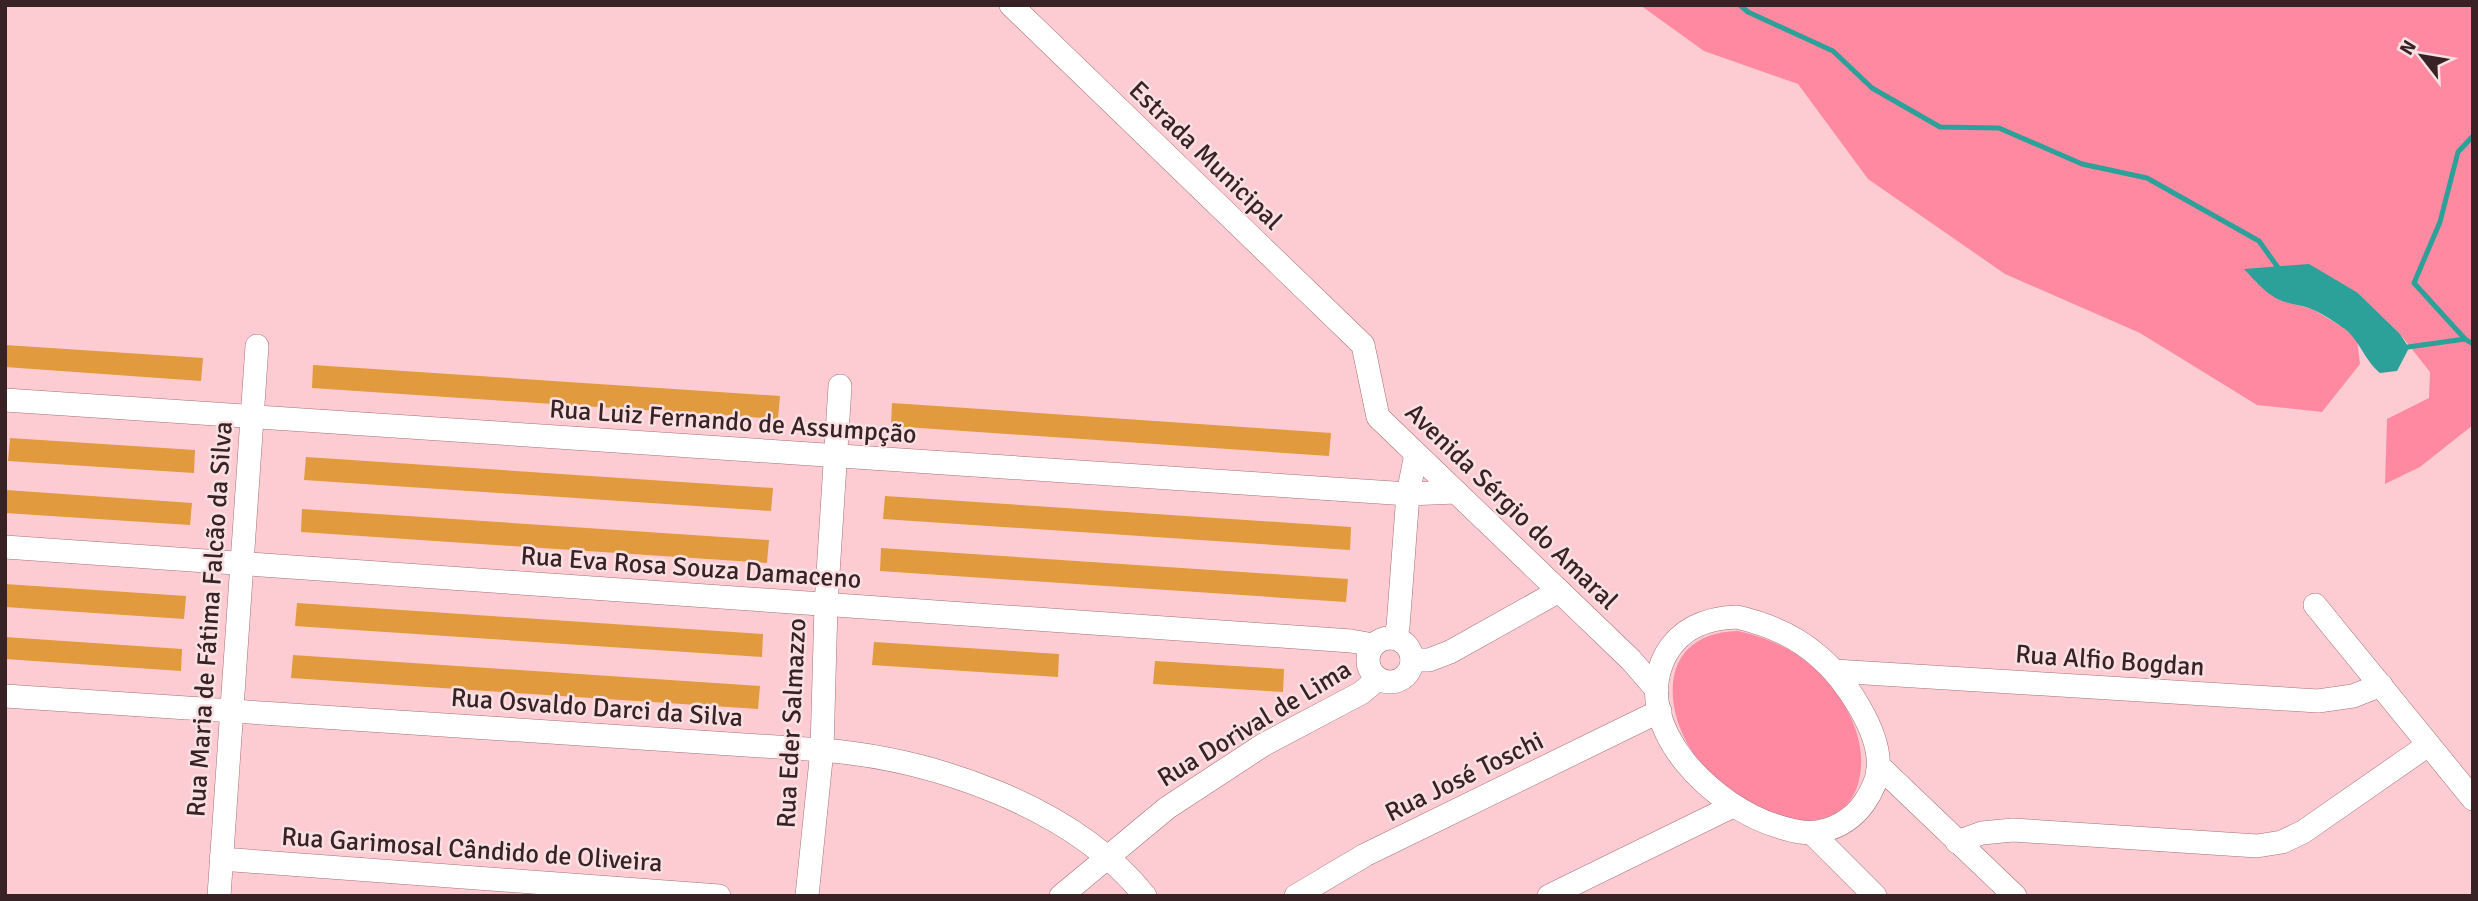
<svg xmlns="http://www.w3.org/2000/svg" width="2478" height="901" viewBox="0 0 2478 901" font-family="Signika,sans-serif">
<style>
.green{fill:#ff89a0}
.water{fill:#2ba19a}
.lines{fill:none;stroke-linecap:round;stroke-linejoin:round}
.stream{stroke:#2ba19a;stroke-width:5}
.building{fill:#e29a3f}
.minor-casing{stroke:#a67078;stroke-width:24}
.minor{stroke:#fff;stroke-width:23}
.labels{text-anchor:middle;stroke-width:5;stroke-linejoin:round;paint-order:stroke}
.street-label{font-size:26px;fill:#382225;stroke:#f9e0e3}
</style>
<rect width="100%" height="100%" fill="#fcccd2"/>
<g class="green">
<path d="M1640,5h833v420l-53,42 -35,17 2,-65 42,-21 1,-26 -30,-38 -42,-41 -113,-24 12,14 23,17 32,9 32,19 13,12 3,24 -38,48 -65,-7 -117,-72 -135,-59 -137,-95 -70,-95 -94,-33z"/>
<path d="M1738,631c28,6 53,17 75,36 33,30 60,79 43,123 -7,17 -23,27 -41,30 -20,4 -38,-3 -56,-11 -21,-10 -39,-24 -54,-41 -44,-48 -52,-135 33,-137z"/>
</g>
<path class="water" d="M2309,264l49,29 42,41 9,14 -12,23 -17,2c-17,-14 -20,-34 -38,-46 -10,-7 -22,-15 -33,-19 -9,-3 -19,-4 -27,-7 -15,-6 -27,-20 -38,-32z"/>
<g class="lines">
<g class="stream">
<path d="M1740,5l8,7 85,39 39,37 68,39 59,1 83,36 65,14 112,63 20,28"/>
<path d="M2465,339l-51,-56 26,-61 18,-70 15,-16"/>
<path d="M2401,348l64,-9 8,5"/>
</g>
</g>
<g class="building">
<path d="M5,345l198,13 -2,23 -196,-14z"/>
<path d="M313,365l467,31 -2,23 -466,-31z"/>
<path d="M892,403l439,30 -2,23 -438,-30z"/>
<path d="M10,438l185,12 -1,23 -186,-12z"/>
<path d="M306,457l467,31 -2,23 -467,-31z"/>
<path d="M6,490l186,13 -2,22 -185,-12z"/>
<path d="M885,496l466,31 -1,23 -467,-31z"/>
<path d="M302,509l467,31 -2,23 -466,-31z"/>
<path d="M881,548l467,31 -2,23 -466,-31z"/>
<path d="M5,584l181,12 -2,23 -179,-12z"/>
<path d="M297,603l466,31 -1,23 -467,-31z"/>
<path d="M5,637l177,12 -1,22 -176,-12z"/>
<path d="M874,642l185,12 -1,23 -186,-12z"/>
<path d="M293,655l467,31 -2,23 -467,-31z"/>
<path d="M1155,661l129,8 -1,23 -130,-8z"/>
</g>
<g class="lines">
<g class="minor-casing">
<g id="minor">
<path d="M1011,5l352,340 15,72 253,243 26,30"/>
<path d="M5,400l1403,94 48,-2"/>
<path d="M5,547l1346,94 22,4"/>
<path d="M2315,605l158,194"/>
<path d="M1737,617c30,7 57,18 80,38 27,22 65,78 61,114 -1,12 -7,24 -14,34 -10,14 -25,24 -42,28 -14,4 -29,0 -42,-4 -64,-18 -153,-100 -114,-173 16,-27 41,-36 71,-37z"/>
<circle cx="1390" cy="660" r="22"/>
<path d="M1394,638l4,-11 10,-133 8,-40"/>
<path d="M1412,660h17l21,-8 109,-61"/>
<path d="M1834,671l484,30 35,-5 28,-11"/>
<path d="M5,696l817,54c111,9 251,56 323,146"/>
<path d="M1879,766l136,130"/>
<path d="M1812,833l63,63"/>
<path d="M1957,842l25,-9 31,-3 244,16 25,-4 21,-10 125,-87"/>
<path d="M221,859l498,37"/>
<path d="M219,896l38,-550"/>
<path d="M807,896l15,-146 4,-145 14,-219"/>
<path d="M1061,896l106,-88 96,-63 98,-52 17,-14"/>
<path d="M1296,896l69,-41 295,-144"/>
<path d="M1549,896l184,-90"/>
</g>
</g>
<use href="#minor" class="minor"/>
</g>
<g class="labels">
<g class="street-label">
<text transform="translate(1206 155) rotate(44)" y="9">Estrada Municipal</text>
<text transform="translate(733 421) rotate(4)" y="9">Rua Luiz Fernando de Assumpção</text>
<text transform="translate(1512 506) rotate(44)" y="9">Avenida Sérgio do Amaral</text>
<text transform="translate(691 567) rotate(4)" y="9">Rua Eva Rosa Souza Damaceno</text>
<text transform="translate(209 619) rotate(-86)" y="9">Rua Maria de Fátima Falcão da Silva</text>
<text transform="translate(2110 660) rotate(4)" y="9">Rua Alfio Bogdan</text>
<text transform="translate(597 707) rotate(4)" y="9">Rua Osvaldo Darci da Silva</text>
<text transform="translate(791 723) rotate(-87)" y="9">Rua Eder Salmazzo</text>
<text transform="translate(1254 723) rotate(-31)" y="9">Rua Dorival de Lima</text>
<text transform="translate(1464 776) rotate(-26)" y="9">Rua José Toschi</text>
<text transform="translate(472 849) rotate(4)" y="9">Rua Garimosal Cândido de Oliveira</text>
</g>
</g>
<rect width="2478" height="901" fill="none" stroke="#382225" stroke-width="14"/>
<g transform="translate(2422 56) rotate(301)" stroke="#f9e0e3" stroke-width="5" paint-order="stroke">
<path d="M0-5L12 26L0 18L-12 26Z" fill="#382225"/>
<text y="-10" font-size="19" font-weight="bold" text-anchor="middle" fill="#382225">N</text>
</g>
</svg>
